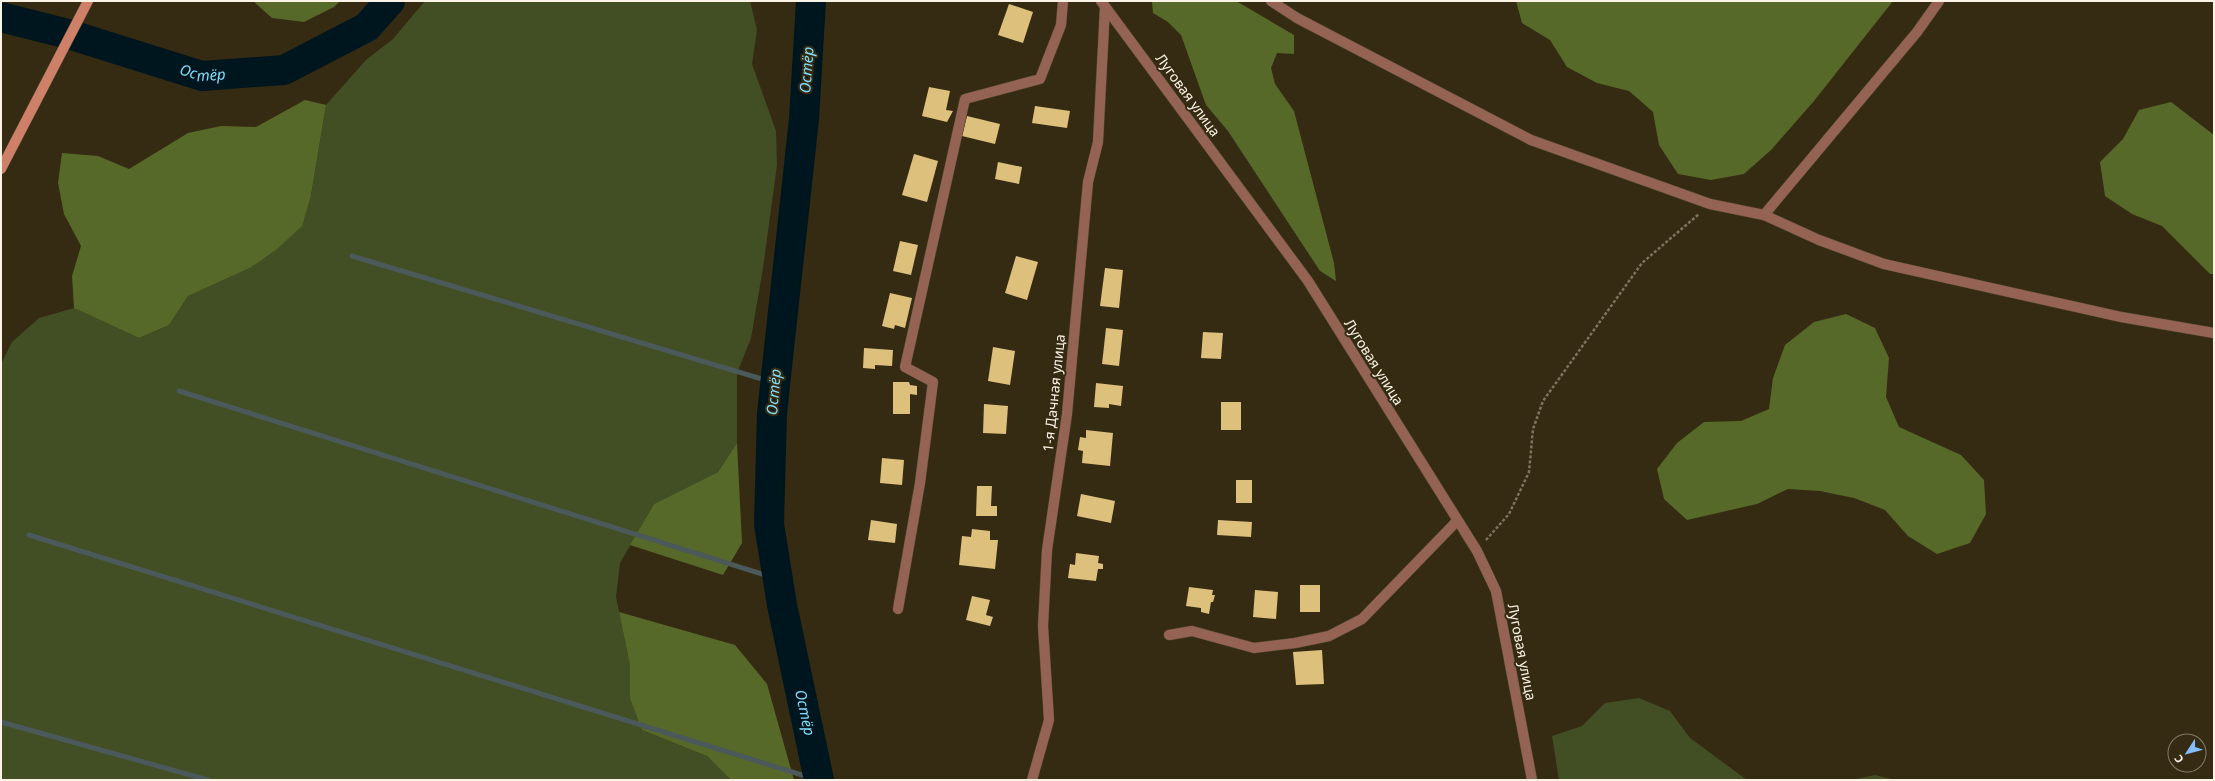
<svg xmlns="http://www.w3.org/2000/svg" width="2215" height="781" viewBox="0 0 2215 781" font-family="'Noto Sans',sans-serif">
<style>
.green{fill:#424f24}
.forest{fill:#576929}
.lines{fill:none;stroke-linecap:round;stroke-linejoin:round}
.stream{stroke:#4b595a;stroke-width:5}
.river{stroke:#00161e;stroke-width:30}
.building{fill:#dec07d}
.minor-casing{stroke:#514731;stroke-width:11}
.tertiary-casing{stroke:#514731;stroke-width:11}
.secondary-casing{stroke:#514731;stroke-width:11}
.path{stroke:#7d745f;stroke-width:2.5;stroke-dasharray:3 2;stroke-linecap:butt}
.minor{stroke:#946353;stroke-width:10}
.tertiary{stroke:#946353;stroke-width:10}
.secondary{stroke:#ce8068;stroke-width:10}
.labels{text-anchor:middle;stroke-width:4;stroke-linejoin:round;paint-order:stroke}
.street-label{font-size:14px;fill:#fbf4e6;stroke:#352b13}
.water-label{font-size:15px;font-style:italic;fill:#82defc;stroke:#352b13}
</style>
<rect width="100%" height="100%" fill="#352b13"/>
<g class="green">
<path d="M425,1h325l7,29 -5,34 24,67 1,34 -14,103 -12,70 -14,35v70l-19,29 -64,32 -34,59 -4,34 14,68v34l12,31 65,26 24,24h-730v-416l11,-22 27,-24 35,-10 65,30 30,-13 19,-29 62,-28 61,-73 15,-90 40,-45 27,-21z"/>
<path d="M1639,698l31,13 20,27 57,42h-188l-7,-44 30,-10 23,-23z"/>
<path d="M1875,775l20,5h-44z"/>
</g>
<g class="forest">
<path d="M253,1h87l-6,6 -30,15 -32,-4z"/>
<path d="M1152,1h84l58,34v19l-17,-1 -6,15 4,16 19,27 40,152 2,18 -16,-10 -92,-140 -22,-26 -25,-70 -13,-13 -15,-9z"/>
<path d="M1516,1h377l-79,100 -43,49 -27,24 -33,6 -33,-6 -19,-29 -6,-33 -24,-21 -32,-8 -30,-16 -17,-27 -28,-17z"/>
<path d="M305,100l21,5 -15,90 -9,31 -25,23 -27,19 -62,28 -19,29 -30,13 -65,-30 -2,-32 9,-30 -17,-32 -6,-31 4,-30 36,3 31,13 59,-36 33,-7 35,1z"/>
<path d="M2171,102l43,33v139h-4l-48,-48 -30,-12 -27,-18 -5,-34 23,-23 16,-29z"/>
<path d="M1846,314l29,14 14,30 -3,39 13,30 62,28 23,25 2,34 -16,29 -33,11 -29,-18 -23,-26 -31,-12 -34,-7 -32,-2 -31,15 -70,16 -23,-21 -7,-30 20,-26 27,-21 37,-1 28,-12 4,-31 12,-33 29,-23z"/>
<path d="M737,443l5,100 -19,32 -93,-30 24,-41 64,-32z"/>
<path d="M619,612l116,33 32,39 27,96h-63l-24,-24 -65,-26 -12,-31v-34z"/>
</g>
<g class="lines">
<g class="stream">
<path d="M352,256l423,127"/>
<path d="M179,391l599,188"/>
<path d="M29,535l789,245"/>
<path d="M1,722l207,58"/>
</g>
<g class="river">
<path id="s1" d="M811,1l-7,118 -32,294 -3,111 13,81 37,175"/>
<path id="s2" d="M1,17l67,17 134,42 82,-6 83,-43 23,-26"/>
</g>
</g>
<g class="building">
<path d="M1009,4l24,8 -10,31 -25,-8z"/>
<path d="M929,87l21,4 -4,19 7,1 -6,11 -25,-6z"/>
<path d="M1035,106l35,5 -3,17 -35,-5z"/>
<path d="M967,116l33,8 -5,20 -33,-8z"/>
<path d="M914,154l24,7 -11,41 -25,-7z"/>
<path d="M998,162l24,5 -3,17 -24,-5z"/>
<path d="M900,241l18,4 -7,30 -18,-4z"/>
<path d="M1016,256l22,6 -11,38 -22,-7z"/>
<path d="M1105,268l18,2 -4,38 -19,-2z"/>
<path d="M890,293l22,5 -7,30 -10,-3 -1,4 -12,-3z"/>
<path d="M1106,328l17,2 -4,36 -17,-2z"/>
<path d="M1203,332l20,1 -2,26 -20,-1z"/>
<path d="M993,347l22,4 -5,34 -22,-4z"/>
<path d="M864,348l29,2 -1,16 -17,-1v4l-12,-1z"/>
<path d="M893,382h16l1,3 7,1v9l-7,-1v20h-17z"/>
<path d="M1096,383l27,3 -2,20 -12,-2v4l-15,-1z"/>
<rect x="1221" y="402" width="20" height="28"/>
<path d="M984,404l24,2 -2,28 -23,-1z"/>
<path d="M1086,430l27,3 -3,33 -28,-3 1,-12 -5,-1 2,-13 6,1z"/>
<path d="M882,458l22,2 -2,25 -22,-2z"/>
<rect x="1236" y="480" width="16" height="23"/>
<path d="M977,486h15l-1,20h6v10h-21z"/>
<path d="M1081,494l34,7 -4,22 -34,-7z"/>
<path d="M871,520l26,4 -2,19 -27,-3z"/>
<path d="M1218,520l34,2 -1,15 -34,-2z"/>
<path d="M972,529l18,2v9h8l-3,29 -36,-4 3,-29 9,1z"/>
<path d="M1076,553l23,3 -1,7 5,1v5h-5l-2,12 -28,-3 2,-14 5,1z"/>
<rect x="1300" y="585" width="20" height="27"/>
<path d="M1189,587l24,3 -1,5h3l-2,7h-2l-2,12 -8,-2v-4l-15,-2z"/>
<path d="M1255,590l23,2 -2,27 -23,-2z"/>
<path d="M972,596l18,4 -4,15 7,2 -3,9 -24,-6z"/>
<path d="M1322,650l2,34 -28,1 -3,-33z"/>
</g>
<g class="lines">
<g class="minor-casing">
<g id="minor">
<path d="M1271,1l26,17 234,122 179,64 54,11 55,25 65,24 237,53 93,16"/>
<path d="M1764,215l153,-183 22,-31"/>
<path d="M898,609l22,-126 13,-101 -28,-15 60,-268 75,-20 21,-54 2,-24"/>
<path d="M1169,635l23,-4 62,17 41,-5 34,-7 33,-17 95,-98"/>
<path d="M1032,780l17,-60 -6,-94 4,-76 20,-136 21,-232 10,-40 7,-135"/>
</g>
</g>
<g class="tertiary-casing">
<path id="tertiary" d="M1101,1l207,280 169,270 19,40 36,189"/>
</g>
<g class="secondary-casing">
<path id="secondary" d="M1,169l87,-168"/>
</g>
<path class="path" d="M1486,540l23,-26 20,-42 4,-43 10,-28 99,-138 57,-49"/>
<use href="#minor" class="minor"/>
<use href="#tertiary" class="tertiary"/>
<use href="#secondary" class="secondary"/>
</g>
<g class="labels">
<g class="street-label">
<text transform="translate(1188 95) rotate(54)" y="5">Луговая улица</text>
<text transform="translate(1374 362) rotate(58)" y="5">Луговая улица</text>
<text transform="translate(1054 393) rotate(-84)" y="5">1-я Дачная улица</text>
<text transform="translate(1522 652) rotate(79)" y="5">Луговая улица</text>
</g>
<g class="water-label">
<text dy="5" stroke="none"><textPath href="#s2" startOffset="210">Остёр</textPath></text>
<text transform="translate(807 70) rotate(-86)" y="5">Остёр</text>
<text transform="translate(774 392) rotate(-85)" y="5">Остёр</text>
<text dy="5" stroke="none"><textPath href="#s1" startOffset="717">Остёр</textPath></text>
</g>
</g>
<rect width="2215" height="781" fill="none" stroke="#fbf4e6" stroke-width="4"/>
<g transform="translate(2187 753) rotate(234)"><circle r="19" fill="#352b13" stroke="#847b67"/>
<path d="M0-3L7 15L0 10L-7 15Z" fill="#85bbfb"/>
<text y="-6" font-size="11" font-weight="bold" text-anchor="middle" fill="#fbf4e6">С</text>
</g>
</svg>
